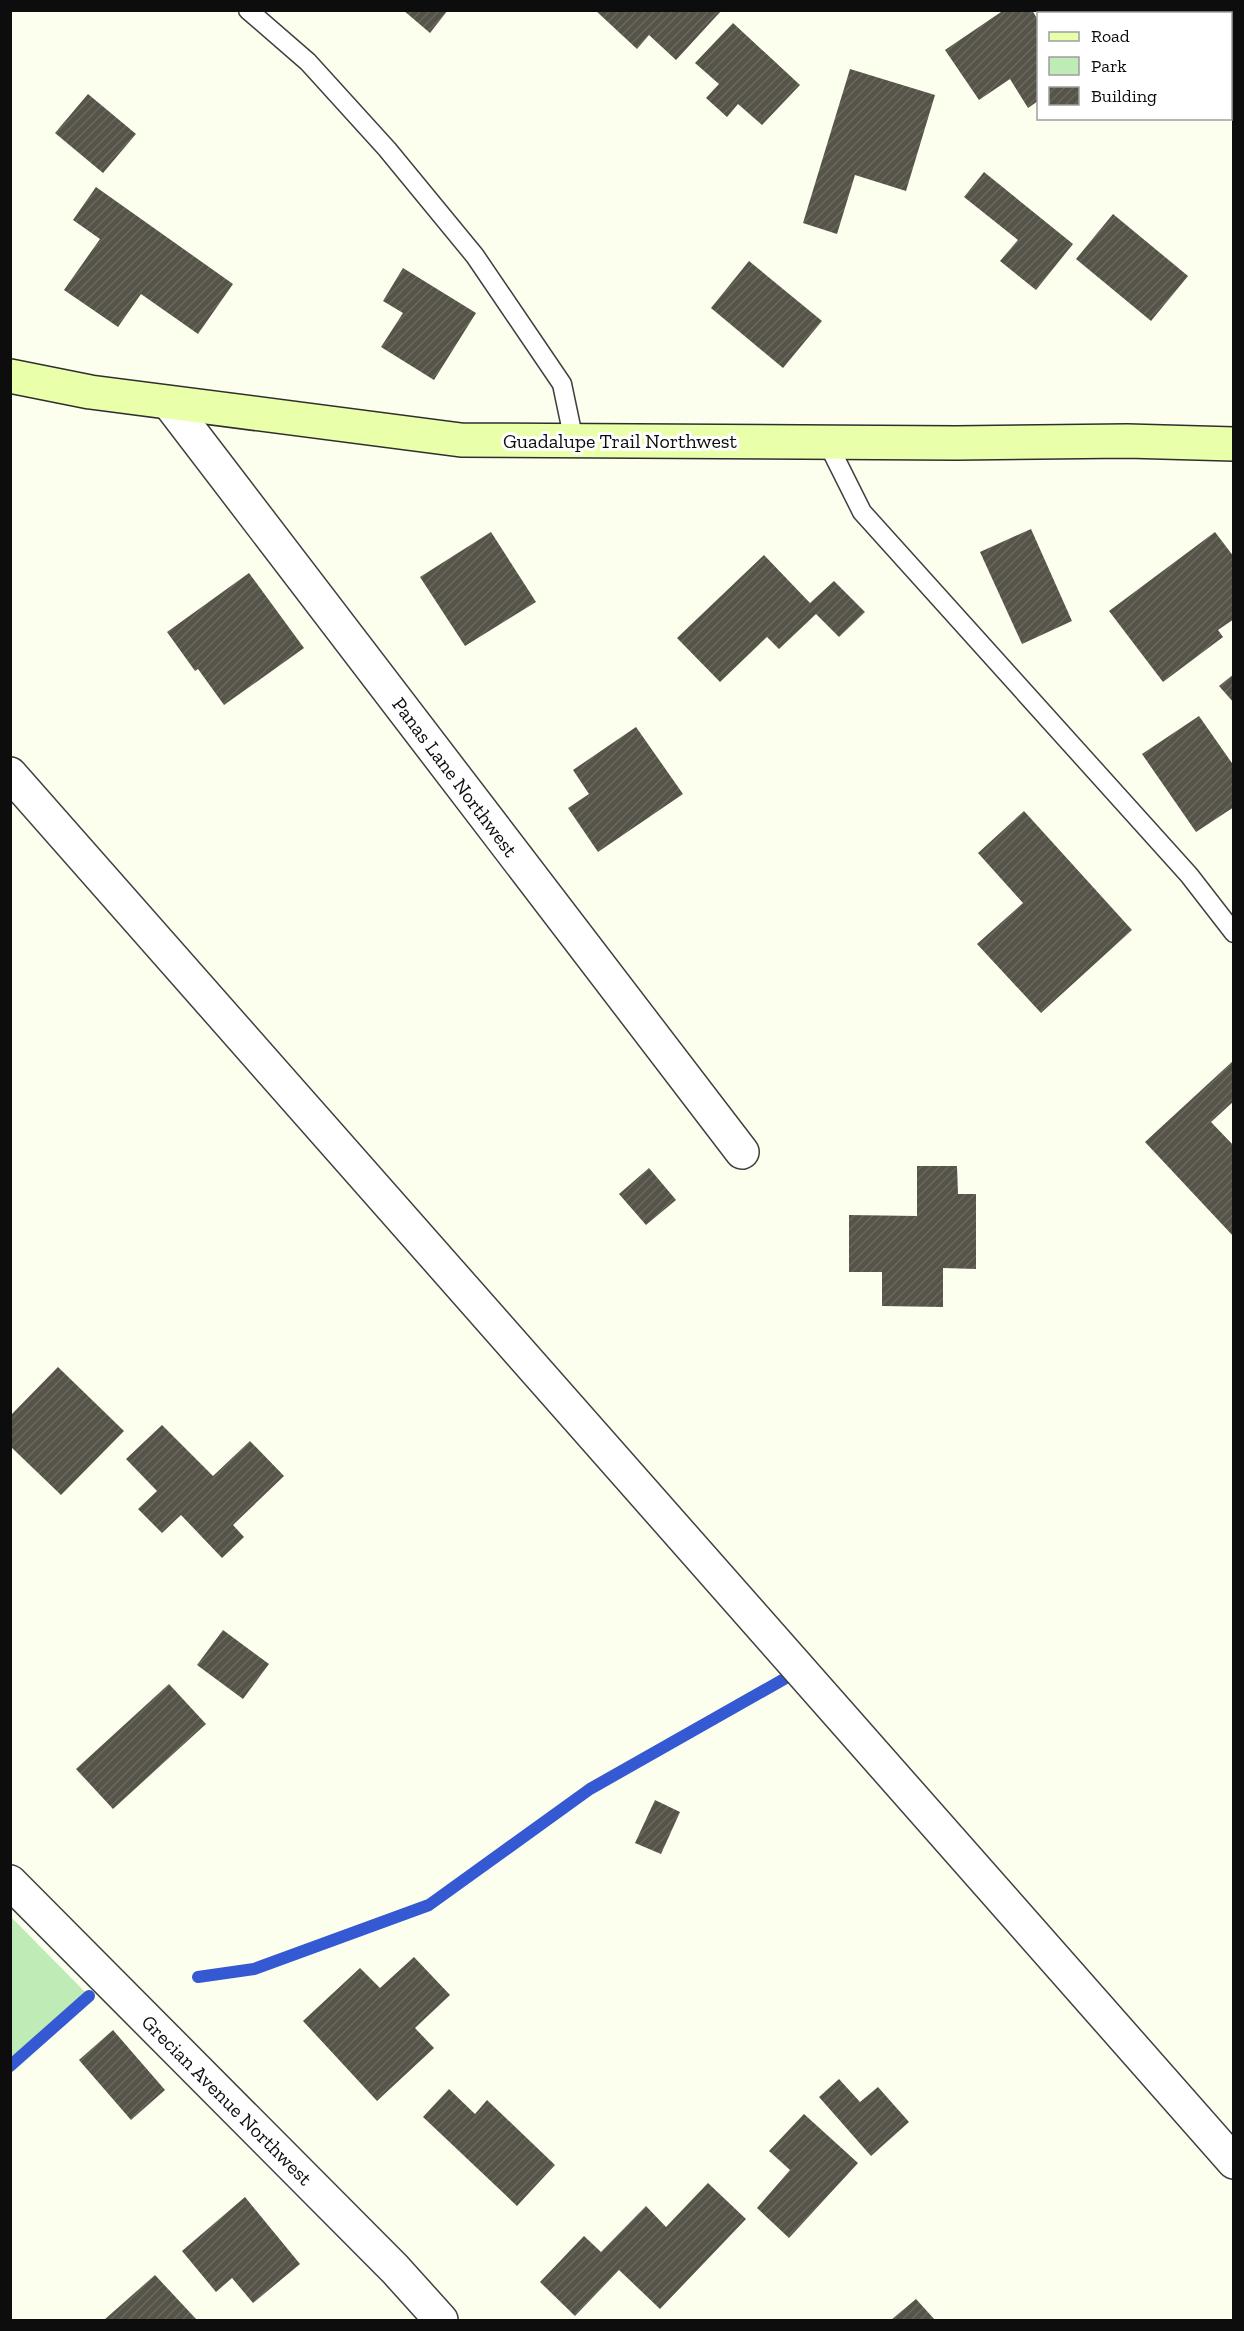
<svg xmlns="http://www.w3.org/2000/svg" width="1244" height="2331" viewBox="0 0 1244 2331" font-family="'Zilla Slab',serif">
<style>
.park{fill:#beebb6}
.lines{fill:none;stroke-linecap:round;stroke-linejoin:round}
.stream{stroke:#3559d2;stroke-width:12}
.building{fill:url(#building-hatch)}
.lane-casing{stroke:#404040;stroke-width:21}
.street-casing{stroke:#404040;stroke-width:36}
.secondary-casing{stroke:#2f2f2f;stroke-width:36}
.lane{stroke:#fff;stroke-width:18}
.street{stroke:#fff;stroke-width:33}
.secondary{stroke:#e9ffa9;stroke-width:33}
.labels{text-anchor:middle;stroke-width:6;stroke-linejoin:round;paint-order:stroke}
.street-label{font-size:20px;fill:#0d0d0d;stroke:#fff}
</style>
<defs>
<pattern id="building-hatch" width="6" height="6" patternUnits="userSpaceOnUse" patternTransform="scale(1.5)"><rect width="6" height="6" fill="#565349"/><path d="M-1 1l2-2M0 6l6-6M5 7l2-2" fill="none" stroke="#69675f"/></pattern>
</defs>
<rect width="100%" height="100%" fill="#fcffee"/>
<path class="park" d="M10,1916l79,80 -78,65h-1z"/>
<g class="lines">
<g class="stream">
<path d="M198,1977l56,-8 175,-64 161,-116 210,-119"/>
<path d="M10,2066l79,-70"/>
</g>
</g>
<g class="building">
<path d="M403,10h45l-18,23z"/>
<path d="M595,10h127l-46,50 -27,-25 -12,14z"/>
<path d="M1004,10h28l6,10v81l-10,7 -18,-29 -31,21 -34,-50z"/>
<path d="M1056,10h109l2,4h-110z"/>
<path d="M733,23l67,62 -38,40 -24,-21 -11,13 -21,-19 13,-14 -24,-21z"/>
<path d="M850,69l85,26 -29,96 -51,-16 -18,59 -34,-11z"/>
<path d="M88,94l48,40 -33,39 -48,-40z"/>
<path d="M984,172l89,72 -37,46 -36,-29 18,-21 -54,-43z"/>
<path d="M96,187l137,97 -35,50 -57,-40 -23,33 -54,-37 36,-51 -27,-19z"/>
<path d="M1113,214l75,62 -37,45 -75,-62z"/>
<path d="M749,261l73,60 -39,47 -72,-60z"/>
<path d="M403,268l73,45 -42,67 -53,-33 22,-34 -20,-12z"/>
<path d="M1031,529l41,92 -50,23 -42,-92z"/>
<path d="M491,532l45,70 -71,44 -45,-69z"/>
<path d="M1215,532l19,25v62l-16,11 5,7 -60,45 -54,-71z"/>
<path d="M764,555l46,48 24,-22 31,31 -26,25 -23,-23 -37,35 -12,-12 -47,45 -43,-44z"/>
<path d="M249,573l55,75 -80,57 -26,-36 -3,2 -28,-39z"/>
<path d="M1234,674v29l-15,-17z"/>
<path d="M1199,716l35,50v41l-38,25 -54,-78z"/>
<path d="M636,727l47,67 -85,58 -30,-44 21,-14 -16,-24z"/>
<path d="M1024,811l108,119 -91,83 -64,-69 46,-41 -45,-50z"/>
<path d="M1234,1060v41l-23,21 23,24v91l-89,-95z"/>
<path d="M917,1166h40l1,28h18v75l-33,-1v39l-61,-1v-34h-33v-57l68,1z"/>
<path d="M649,1168l27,32 -30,25 -27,-31z"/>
<path d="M58,1367l66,64 -63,64 -51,-49v-30z"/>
<path d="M162,1425l51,51 37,-35 34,35 -51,49 11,12 -22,21 -41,-43 -19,18 -24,-24 19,-18 -31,-32z"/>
<path d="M223,1630l46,34 -26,35 -46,-34z"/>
<path d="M169,1684l37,40 -93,85 -37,-40z"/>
<path d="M655,1800l25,12 -19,42 -26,-11z"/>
<path d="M414,1957l36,38 -35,33 19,20 -57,53 -74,-80 57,-53 20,20z"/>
<path d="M113,2030l52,60 -34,30 -52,-60z"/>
<path d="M839,2079l21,23 18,-15 31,35 -38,34 -52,-59z"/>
<path d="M449,2089l26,25 12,-14 68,65 -38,41 -94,-89z"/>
<path d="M804,2114l54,49 -69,75 -32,-30 33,-38 -21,-19z"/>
<path d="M708,2183l38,36 -86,90 -41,-39 -44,46 -35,-34 44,-46 17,16 45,-46 20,21z"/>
<path d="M245,2197l55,67 -47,39 -21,-25 -16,14 -34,-41z"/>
<path d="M155,2275l42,45h-93z"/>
<path d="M916,2299l19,21h-44z"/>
</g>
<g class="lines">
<g class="lane-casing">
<g id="lane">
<path d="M248,10l60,52 79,87 88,107 87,128 12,57"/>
<path d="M827,442l35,70 327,363 45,58"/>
</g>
</g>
<g class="street-casing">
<g id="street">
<path d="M169,403l573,749"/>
<path d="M10,774l1224,1388"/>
<path d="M10,1882l385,387 46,51"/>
</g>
</g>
<g class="secondary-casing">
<path id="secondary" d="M10,376l80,16 371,48 495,3 171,-2 107,3"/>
</g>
<use href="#lane" class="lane"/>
<use href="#street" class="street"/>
<use href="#secondary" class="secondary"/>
</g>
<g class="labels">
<g class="street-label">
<text x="620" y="448">Guadalupe Trail Northwest</text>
<text transform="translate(455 777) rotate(53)" y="7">Panas Lane Northwest</text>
<text transform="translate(227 2100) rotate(45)" y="7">Grecian Avenue Northwest</text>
</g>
</g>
<rect width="1244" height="2331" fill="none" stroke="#0d0d0d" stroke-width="24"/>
<rect x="1037" y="12" width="195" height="108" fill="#ffffff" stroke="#9e9e9e" stroke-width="1.5"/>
<rect x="1049" y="32" width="30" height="9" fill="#e9ffa9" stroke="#9e9e9e" stroke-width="1.5"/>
<text x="1091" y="42" font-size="18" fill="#0d0d0d">Road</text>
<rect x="1049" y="57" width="30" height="18" fill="#beebb6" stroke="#9e9e9e" stroke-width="1.5"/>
<text x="1091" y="72" font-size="18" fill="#0d0d0d">Park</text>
<rect x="1049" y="87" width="30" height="18" fill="url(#building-hatch)" stroke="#9e9e9e" stroke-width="1.5"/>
<text x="1091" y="102" font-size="18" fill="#0d0d0d">Building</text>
</svg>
